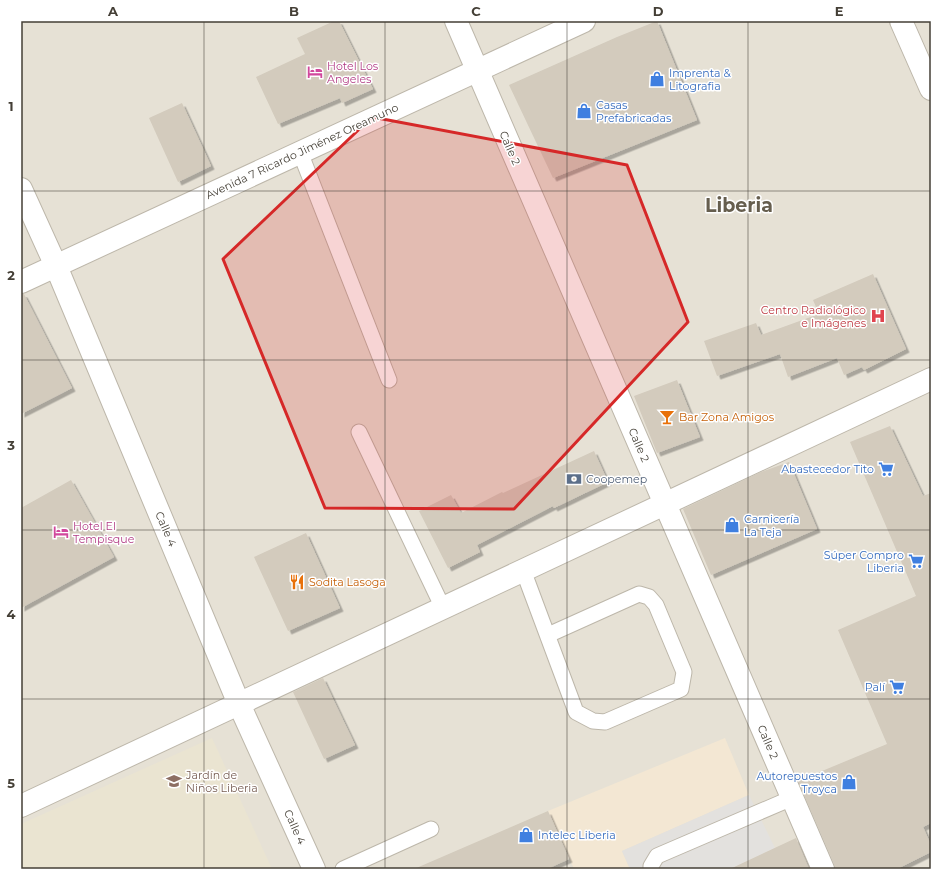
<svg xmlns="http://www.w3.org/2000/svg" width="952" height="890" viewBox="0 0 952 890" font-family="Montserrat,sans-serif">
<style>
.residential{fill:#e6e1d5}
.commercial{fill:#f3e7d3}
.education{fill:#eae4d1}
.parking{fill:#e3e1de}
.building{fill:#d3cbbd;filter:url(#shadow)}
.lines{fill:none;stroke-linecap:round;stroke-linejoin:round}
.service-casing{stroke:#bdb7aa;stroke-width:17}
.minor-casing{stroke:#bdb7aa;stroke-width:24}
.service{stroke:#fff;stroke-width:15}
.minor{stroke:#fff;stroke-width:22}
.marked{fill:#d62828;fill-opacity:0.2;stroke:#d62828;stroke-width:3;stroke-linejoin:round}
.grid{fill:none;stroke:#443f36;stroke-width:1;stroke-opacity:0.55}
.labels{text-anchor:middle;stroke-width:3;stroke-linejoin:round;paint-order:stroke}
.hotel-label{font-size:11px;fill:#b23c85;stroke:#fff;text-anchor:start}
.shop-label{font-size:11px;fill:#366cbe;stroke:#fff;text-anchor:start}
.street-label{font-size:11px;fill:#443f36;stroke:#fff}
.health-label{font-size:11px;fill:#be3a42;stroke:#fff;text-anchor:end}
.food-label{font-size:11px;fill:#c56008;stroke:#fff;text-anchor:start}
.service-label{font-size:11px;fill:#4e5e75;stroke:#fff;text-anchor:start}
.education-label{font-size:11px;fill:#785e54;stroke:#fff;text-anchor:start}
.town-label{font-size:19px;font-weight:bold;fill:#665e4e;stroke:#fff}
.neatline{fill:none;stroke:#443f36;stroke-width:1.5}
.grid-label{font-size:13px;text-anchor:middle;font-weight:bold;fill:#443f36}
</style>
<defs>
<filter id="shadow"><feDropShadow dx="3.5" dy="3.5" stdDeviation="0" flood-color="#0004"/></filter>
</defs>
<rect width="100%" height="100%" fill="#f2efe7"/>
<rect class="residential" x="21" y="21" width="910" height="848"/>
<path class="commercial" d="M725,738l24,57 -127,56 8,18h-56l-26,-58z"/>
<path class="education" d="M212,738l60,131h-251v-45z"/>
<path class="parking" d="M749,795l26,53 -45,21h-100l-8,-18z"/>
<g class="building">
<path d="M334,21h5l34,68 -31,14 -2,-5 -62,26 -22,-47 49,-23 -8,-16z"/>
<path d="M657,21l40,99 -144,58 -44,-93 108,-48z"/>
<path d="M182,103l29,63 -33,16 -29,-64z"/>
<path d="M873,274l33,75 -42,21 -2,-3 -18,8 -7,-17 -49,19 -8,-23 -63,22 -13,-35 52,-18 5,12 58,-21 -6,-14z"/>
<path d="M21,294h3l48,94 -51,26z"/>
<path d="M677,380l23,57 -43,16 -23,-57z"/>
<path d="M890,426l33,70 8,-3v330l-8,4 8,18v7l-34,17h-62l-1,-5 -36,-83 89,-37 -49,-114 78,-34 -66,-154z"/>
<path d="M594,451l14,31 -54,26 -1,-2 -76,39 3,7 -32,16 -29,-57 32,-16 10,18 41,-21 1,1z"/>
<path d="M789,462l28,67 -106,46 -28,-66 78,-37z"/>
<path d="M71,480l43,77 -93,51v-100z"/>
<path d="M306,533l34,75 -52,23 -34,-74z"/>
<path d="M323,678l32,67 -31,14 -31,-67z"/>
<path d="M548,811l21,48 -22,10h-133z"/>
<path d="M796,838l13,31h-79z"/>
</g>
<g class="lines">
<g class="service-casing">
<g id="service">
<path d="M300,152l89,228"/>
<path d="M359,432l84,176"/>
<path d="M523,570l53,142 17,9 12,1 76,-33 3,-17 -28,-67 -7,-8 -10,-3 -91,41"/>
<path d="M343,869l88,-40"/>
<path d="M651,869v-3l6,-10 135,-58"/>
</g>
</g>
<g class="minor-casing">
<g id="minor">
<path d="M456,21l367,848"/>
<path d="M901,21l30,68"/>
<path d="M21,189l35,77 183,438 75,165"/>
<path d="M21,282l563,-261"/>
<path d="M21,806l910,-427"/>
</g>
</g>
<use href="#service" class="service"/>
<use href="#minor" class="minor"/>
</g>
<path class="marked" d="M372,117l255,48 61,157 -174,187 -189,-1 -102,-249z"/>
<path class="grid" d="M204,21v848M385,21v848M567,21v848M748,21v848M21,191h910M21,360h910M21,530h910M21,699h910"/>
<defs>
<g id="hotel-bare" transform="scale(1.2)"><path d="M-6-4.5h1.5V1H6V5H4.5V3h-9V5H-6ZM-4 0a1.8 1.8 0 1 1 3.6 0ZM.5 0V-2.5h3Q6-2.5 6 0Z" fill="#d1479c" stroke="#fff" stroke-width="2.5" paint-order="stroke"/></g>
<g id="shop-bare" transform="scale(1.2)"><path d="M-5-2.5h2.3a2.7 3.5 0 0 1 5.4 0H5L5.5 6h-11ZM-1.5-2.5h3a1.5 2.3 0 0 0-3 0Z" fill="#3f7fe0" stroke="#fff" stroke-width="2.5" paint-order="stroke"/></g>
<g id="hospital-bare" transform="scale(1.2)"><path d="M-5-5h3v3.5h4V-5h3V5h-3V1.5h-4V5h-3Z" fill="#e0444e" stroke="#fff" stroke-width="2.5" paint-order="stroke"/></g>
<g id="bar-bare" transform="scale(1.2)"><path d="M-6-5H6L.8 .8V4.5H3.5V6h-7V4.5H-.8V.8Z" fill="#e8710a" stroke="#fff" stroke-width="2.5" paint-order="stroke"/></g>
<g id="supermarket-bare" transform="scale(1.2)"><path d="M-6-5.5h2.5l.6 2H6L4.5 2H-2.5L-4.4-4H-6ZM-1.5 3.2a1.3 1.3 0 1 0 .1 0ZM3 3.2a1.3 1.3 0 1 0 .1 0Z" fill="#3f7fe0" stroke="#fff" stroke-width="2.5" paint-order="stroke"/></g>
<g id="bank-bare" transform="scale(1.2)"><path d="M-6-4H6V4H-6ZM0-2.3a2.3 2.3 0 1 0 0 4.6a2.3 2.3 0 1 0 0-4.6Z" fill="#5c6f8a" stroke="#fff" stroke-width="2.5" paint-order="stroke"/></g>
<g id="restaurant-bare" transform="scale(1.2)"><path d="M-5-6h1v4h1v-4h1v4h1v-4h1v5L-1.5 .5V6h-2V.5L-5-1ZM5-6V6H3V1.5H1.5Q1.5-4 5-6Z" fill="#e8710a" stroke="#fff" stroke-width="2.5" paint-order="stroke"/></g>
<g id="school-bare" transform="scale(1.2)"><path d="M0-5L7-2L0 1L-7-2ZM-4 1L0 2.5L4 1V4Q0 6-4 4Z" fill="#8d6e63" stroke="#fff" stroke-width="2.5" paint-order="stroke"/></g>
</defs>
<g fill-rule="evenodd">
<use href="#hotel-bare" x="315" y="72"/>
<use href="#shop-bare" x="657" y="79"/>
<use href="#shop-bare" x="584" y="111"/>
<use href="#hospital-bare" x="878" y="316"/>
<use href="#bar-bare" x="667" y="417"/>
<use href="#supermarket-bare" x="886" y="469"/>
<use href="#bank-bare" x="574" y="479"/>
<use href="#shop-bare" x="732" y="525"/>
<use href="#hotel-bare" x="61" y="532"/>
<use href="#supermarket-bare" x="916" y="561"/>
<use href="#restaurant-bare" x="297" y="582"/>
<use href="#supermarket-bare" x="897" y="687"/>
<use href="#school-bare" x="174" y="781"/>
<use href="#shop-bare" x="849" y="782"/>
<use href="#shop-bare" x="526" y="835"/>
</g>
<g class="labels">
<g class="hotel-label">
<text x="327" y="70">Hotel Los<tspan x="327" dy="13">Angeles</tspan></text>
<text x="73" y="530">Hotel El<tspan x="73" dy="13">Tempisque</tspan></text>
</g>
<g class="shop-label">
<text x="669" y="77">Imprenta &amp;<tspan x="669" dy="13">Litografia</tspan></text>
<text x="596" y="109">Casas<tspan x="596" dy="13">Prefabricadas</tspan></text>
<text x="874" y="473" text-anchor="end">Abastecedor Tito</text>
<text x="744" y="523">Carnicería<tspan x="744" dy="13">La Teja</tspan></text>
<text x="904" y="559" text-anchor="end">Súper Compro<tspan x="904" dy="13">Liberia</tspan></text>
<text x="885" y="691" text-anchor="end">Palí</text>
<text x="837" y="780" text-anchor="end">Autorepuestos<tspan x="837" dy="13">Troyca</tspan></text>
<text x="538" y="839">Intelec Liberia</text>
</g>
<g class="street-label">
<text transform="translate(510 148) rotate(67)" y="4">Calle 2</text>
<text transform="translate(302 151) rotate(-25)" y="4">Avenida 7 Ricardo Jiménez Oreamuno</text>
<text transform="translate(639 445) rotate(67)" y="4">Calle 2</text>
<text transform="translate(166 529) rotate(67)" y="4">Calle 4</text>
<text transform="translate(768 742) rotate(67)" y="4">Calle 2</text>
<text transform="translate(295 827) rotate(66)" y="4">Calle 4</text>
</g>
<g class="health-label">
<text x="866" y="314">Centro Radiológico<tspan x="866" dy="13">e Imágenes</tspan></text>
</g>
<g class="food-label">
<text x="679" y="421">Bar Zona Amigos</text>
<text x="309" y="586">Sodita Lasoga</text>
</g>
<g class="service-label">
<text x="586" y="483">Coopemep</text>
</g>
<g class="education-label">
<text x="186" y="779">Jardín de<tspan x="186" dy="13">Niños Liberia</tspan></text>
</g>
<g class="town-label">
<text x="739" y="212">Liberia</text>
</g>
</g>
<rect width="952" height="890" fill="none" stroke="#ffffff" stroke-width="44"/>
<rect x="22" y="22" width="908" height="846" class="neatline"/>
<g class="grid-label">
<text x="113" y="16">A</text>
<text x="294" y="16">B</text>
<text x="476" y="16">C</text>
<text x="658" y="16">D</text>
<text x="839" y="16">E</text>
<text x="11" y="111">1</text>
<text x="11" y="280">2</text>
<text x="11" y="450">3</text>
<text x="11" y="619">4</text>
<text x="11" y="788">5</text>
</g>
</svg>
